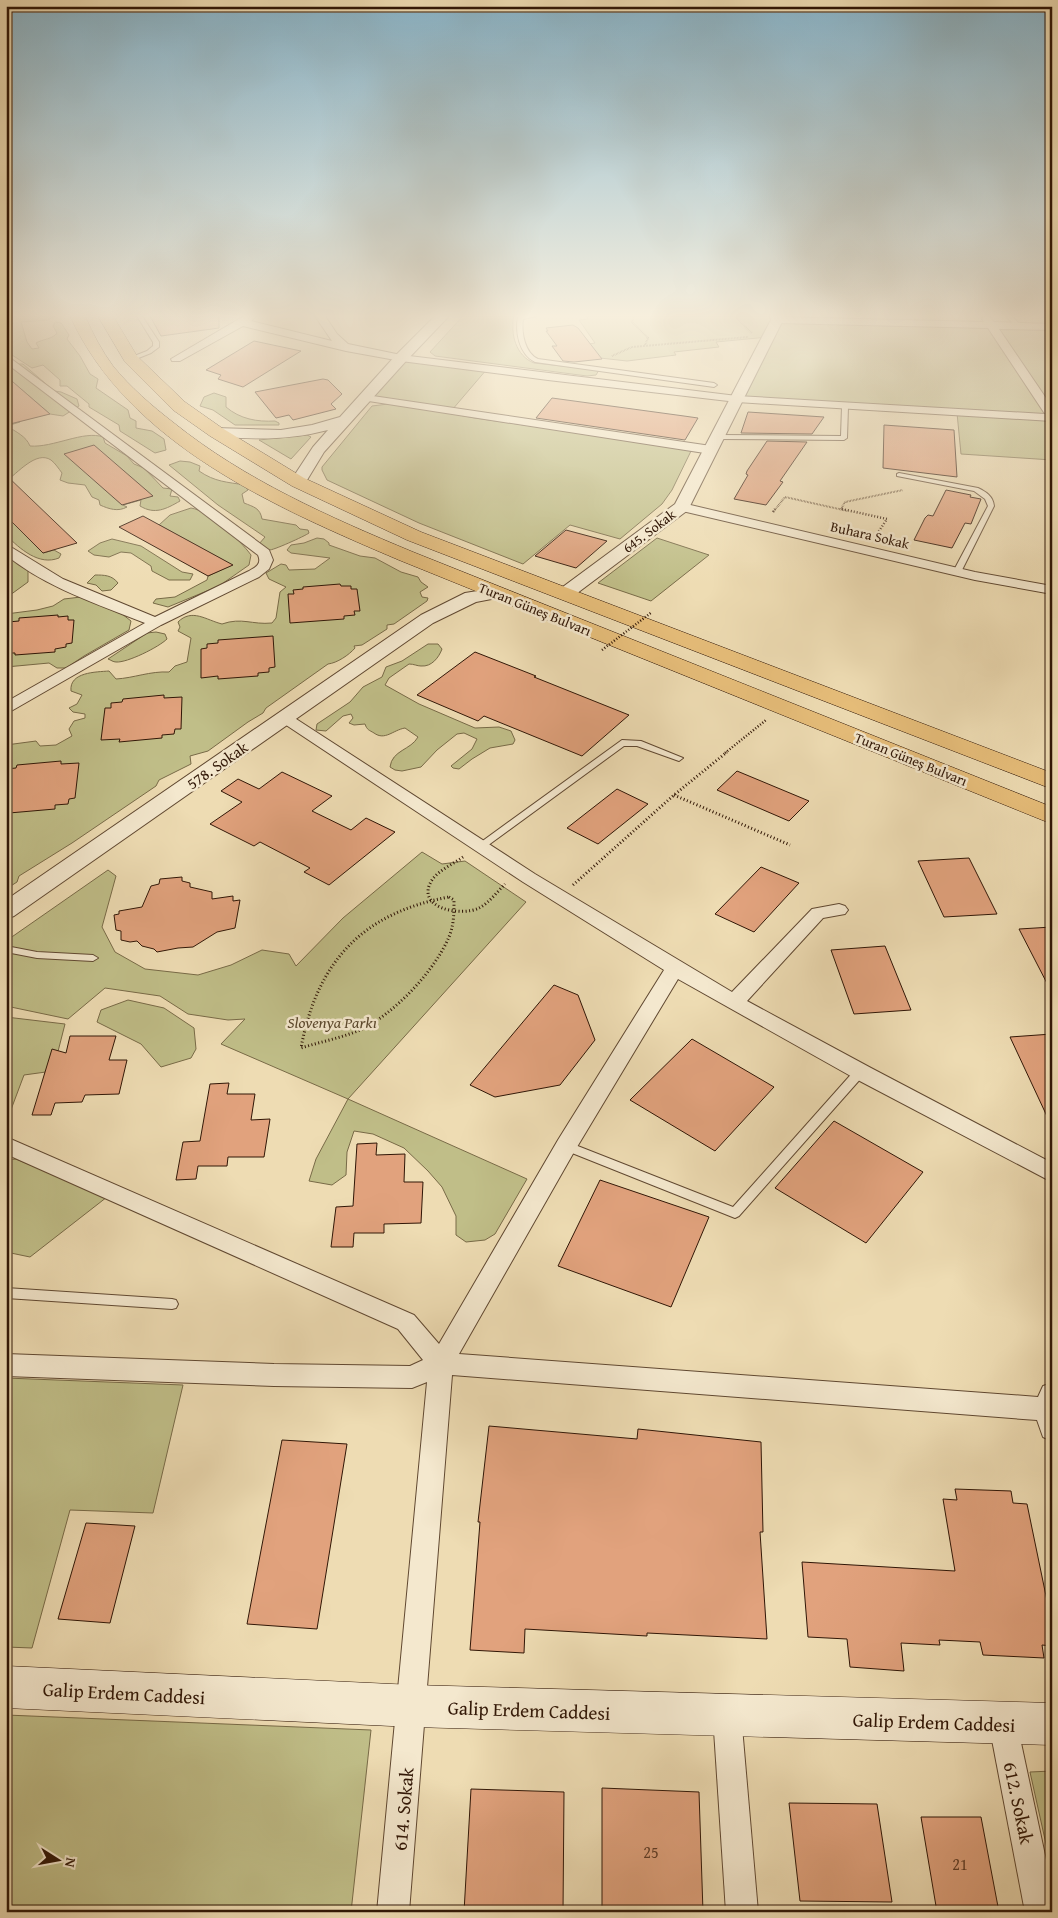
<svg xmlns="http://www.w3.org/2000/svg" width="1058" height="1918" viewBox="0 0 1058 1918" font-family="'Gentium Book Plus',serif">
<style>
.green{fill:#c0be88;stroke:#786a47}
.building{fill:#e1a27d;stroke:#301606}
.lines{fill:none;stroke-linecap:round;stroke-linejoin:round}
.service-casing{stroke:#604831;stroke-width:2}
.minor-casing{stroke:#604831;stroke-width:2}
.tertiary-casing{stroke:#604831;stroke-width:2}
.secondary-casing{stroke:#301606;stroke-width:1}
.primary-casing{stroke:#301606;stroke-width:1}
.path-far2{stroke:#301606;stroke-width:2;stroke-dasharray:0.5 1;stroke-linecap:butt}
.path-far1{stroke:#301606;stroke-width:2.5;stroke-dasharray:1 2;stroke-linecap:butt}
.path{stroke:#301606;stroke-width:3;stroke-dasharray:1 2.5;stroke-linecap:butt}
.service{fill:#f4e8ce;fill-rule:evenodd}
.minor{fill:#f4e8ce;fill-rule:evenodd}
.tertiary{fill:#f4e8ce;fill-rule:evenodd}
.secondary{fill:#f4e8ce;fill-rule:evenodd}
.primary{fill:#e7be7a;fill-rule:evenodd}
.path-bridge{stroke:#301606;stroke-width:2.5;stroke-dasharray:1 2;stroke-linecap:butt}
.labels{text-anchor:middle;stroke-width:5;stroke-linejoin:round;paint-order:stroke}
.far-street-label{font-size:14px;fill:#301606;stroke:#f4e8ce}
.street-label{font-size:16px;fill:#301606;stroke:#f4e8ce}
.park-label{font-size:16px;font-style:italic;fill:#5b482d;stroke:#f4e8ce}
.near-number-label{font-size:16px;fill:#5c3924}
.near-street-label{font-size:19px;fill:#301606;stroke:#f4e8ce}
</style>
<rect width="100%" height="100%" fill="#eedcb3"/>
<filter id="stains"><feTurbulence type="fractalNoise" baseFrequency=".004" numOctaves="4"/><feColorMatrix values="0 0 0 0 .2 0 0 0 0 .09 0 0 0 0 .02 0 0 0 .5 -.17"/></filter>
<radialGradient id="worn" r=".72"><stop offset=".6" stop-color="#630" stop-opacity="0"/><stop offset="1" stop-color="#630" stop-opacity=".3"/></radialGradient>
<g class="green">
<path d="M6,316h49l-7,4 -27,2 6,20 5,7 7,-1 -3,-5c7,-4 17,-4 21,-10l-4,-7 2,-4 6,1 8,12 -2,4 13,17 10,18 8,5 -2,9 32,22 2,8 6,3v7l16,3 12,8 2,11 -11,3 -35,-22 -1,-6 -30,-18v-3l-22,-18h-7v-6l-17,-15 -11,3 -20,-13z"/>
<path d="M463,316h51c-4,18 2,40 20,47l65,7 -3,5 -9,1 -152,-20 -5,-4z"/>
<path d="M586,316h190l1,4 275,7v133l-91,-6 -4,-41 -220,-14 31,-62 -52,5 3,5 -45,5 2,3 -49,6 -27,-3 -11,-14 6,-1 -16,-23 9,-1z"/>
<path d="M401,358l86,11 -35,41 -86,-12z"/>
<path d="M6,364h17l23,20 -4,5 19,3 16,7 2,7 -16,10 -13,-2 -44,-38z"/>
<path d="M214,393l12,4v10c14,12 31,15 49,14l4,2v2h-44l-22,-15 -13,-4 4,-9z"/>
<path d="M388,404l17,1 70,13 217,31 -20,41 -10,14 -42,35 -50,-14 -47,39 -104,-41 -92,-43 -5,-10v-3l50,-61z"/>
<path d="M6,409l14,13 -13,4c9,6 19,10 23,20 23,2 54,-16 73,-9l2,6 22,13 7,8 10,4 19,20 9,1 -2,7 8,1 2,4c-14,8 -25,14 -40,5l1,-6 -18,5 4,2c-9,5 -18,2 -27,-2l-1,-5 -7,-3 -7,-12 -17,-2 -8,-3 2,-7c-3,-4 -7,-10 -11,-13 -15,-10 -34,14 -45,21z"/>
<path d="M307,435l4,2 -20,22 -32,-19z"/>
<path d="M180,461l10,1 10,4 -1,5c16,11 28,11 46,14l3,5 -6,4 2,9c10,4 16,5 18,16l34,6 4,4 8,1 1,3c-4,3 -37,18 -40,17 -3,0 -8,-4 -10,-6l6,-7 -47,-32 -49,-40z"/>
<path d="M191,508c19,3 49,32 60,47l-2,10 -30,21 -51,21 -15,-4 3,-4 19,-2 32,-17 1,-4 24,-11 -73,-40 11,-10z"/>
<path d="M6,516l37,37 11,-3 7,4 -2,4c-20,8 -39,-9 -53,-23z"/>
<path d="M317,538l7,1 5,4v2l31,11 15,2 26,14 17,5 3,5 7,5 -8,5 2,5 6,1 -1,3 -33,23 -7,1v4l-25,16 -8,1 1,2c-6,7 -18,15 -27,16l-62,44 -3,5 -15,9 -40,29 -18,5 1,8 -32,16 -3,6 -84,57 -53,33 -2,6 -11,7v-144l30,-4 4,5 16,-1 16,-9 -3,-7 5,-8 11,-3v-4l-12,-2 -4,-4 8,-4 5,-9 -11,-4c-2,-19 25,-19 38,-20l7,8c18,-1 34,-8 53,-7l6,-6 12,-4 4,-24 -13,-7 2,-4 -2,-5c14,-14 28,-2 44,2 20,-7 30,1 50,-1l4,-5 4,-26 6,-5 -17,-8 -3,-6 15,-9 5,1 3,5 26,-1 15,-11 -39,-5 -4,-3 4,-5 13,-2z"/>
<path d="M657,538l52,17 -58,46 -53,-18z"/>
<path d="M112,539l29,7 41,26 11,2 -3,6h-21l-17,-9 -1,-5 -20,-13 -10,-1 -12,5 -15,-2 -6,-4 12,-8z"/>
<path d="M6,553l22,16v13l-22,16z"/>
<path d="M95,575c9,0 17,0 23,8l-7,7 -9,1 -6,-6 -9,-2z"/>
<path d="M81,597l36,13 14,11 -2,9 -45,26 -18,12h-9l-8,-5 -43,4v-53l31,-4 16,-4 11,-7z"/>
<path d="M156,632l9,2 2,5c-8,8 -40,24 -51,23 -3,0 -5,-2 -8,-3l39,-26z"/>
<path d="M428,644h10l4,5c-3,8 -10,18 -21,17 -4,0 -7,-2 -12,-2l-20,14 -4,7 34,19 56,24 24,-1 12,4 4,9 -2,4 -23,4 -18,11 -13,10 -6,-1 -2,-2 21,-17 5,-10 -13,-6 -7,1 -20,16 -16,17 -19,4 -7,-1 -5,-3c2,-17 21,-17 28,-30l-13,-9c-12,2 -20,13 -31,5 -5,-3 -7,-3 -9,-9l-11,1 -5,-2 4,-5 -2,-4 -8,2 -17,15 -10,-1 1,-6 33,-22 13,-15 19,-10 4,-10 16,-6z"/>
<path d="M422,852l20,12 23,-3 61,41 -178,197 179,80 -32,55 -10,6 -19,2 -10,-7v-19l-14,-29 -14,-16 -24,-23 -31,-14 -19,-3 -7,21 -1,23 -14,10 -23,-4 7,-22 32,-60 -127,-55 24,-25 -17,1 -40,-6 -28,-18 -55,-8 -37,31 -62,-13v-65l102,-71 8,6 -14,51 13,25 30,17 53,6 33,-10 31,-15 27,4 7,12 47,-48z"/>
<path d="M128,1000l36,8 30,20 2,21 -5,9 -30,9 -20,-23 -44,-22 4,-12z"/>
<path d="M6,1017l59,7 -12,47 -29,4 -15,40 -3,1z"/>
<path d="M16,1159l91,38 -77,60 -24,-5v-92z"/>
<path d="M6,1378l177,7 -30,128 -83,-3 -38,138 -26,-1z"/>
<path d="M6,1715l365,15 -20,182h-345z"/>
<path d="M1052,1771v100l-22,-99z"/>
</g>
<g class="building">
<path d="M150,316h69v12l-58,8z"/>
<path d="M573,325l5,3 24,31 -28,3 -11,-1 -11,-15h5l-11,-15h2l-2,-3z"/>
<path d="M254,341l47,10 -58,36 -25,-8 3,-4 -15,-5z"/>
<path d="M6,376l44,38 -44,11z"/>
<path d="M323,379l5,1 14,14 -11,10 5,5 -43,11 -4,-5 -13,3 -21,-26z"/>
<path d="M552,398l132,18 14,2 -13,22 -149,-22z"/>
<path d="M748,412l76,5 -12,17 -71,-1z"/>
<path d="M884,425l70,5 3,47 -74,-9z"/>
<path d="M767,441l40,1 -27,39 3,1 -17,23 -32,-6 14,-24 -2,-1 1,-3z"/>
<path d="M94,445l59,51 -31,9 -58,-51z"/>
<path d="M6,475l71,68 -34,10 -37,-37z"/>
<path d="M946,490l25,5 -1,2 11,2 -10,25 -6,-1 -13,25 -38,-8 11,-22 3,-3 5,1z"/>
<path d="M143,516l90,49 -25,11 -89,-49z"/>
<path d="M566,530l41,11 -31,27 -41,-12z"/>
<path d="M340,584l1,2h10v3h6l3,22h-6l1,4 -11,1v3l-54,4 -2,-29h6l-1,-4 10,-1v-2z"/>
<path d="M58,615v2l10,-1v4h6l-2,23 -6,1v3l-11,2v3l-40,3v-2h-9l2,-31 11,-1v-3z"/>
<path d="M273,636l2,31 -6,1v4l-11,1v3l-40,3v-3l-17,2v-29l6,-1v-4l11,-1v-3z"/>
<path d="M475,652l61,24 -2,1 95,38 -47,41 -98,-40 -6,5 -61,-26z"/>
<path d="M164,695v3l18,-1 -1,32h-6l-1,5 -12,1v3l-43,4 1,-3 -19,1 4,-32h6v-5l11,-1 1,-3z"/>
<path d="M61,761v3l18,-1 -4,35 -6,1 -1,5 -13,1v4l-46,4 1,-4 -4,1v-41l10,-1 1,-3z"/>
<path d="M737,771l72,30 -20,20 -72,-31z"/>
<path d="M282,772l50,24 -20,15 39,19 15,-12 29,14 -66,53 -25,-13 6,-4 -50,-26 -6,4 -44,-22 32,-22 -21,-11 17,-12 21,10z"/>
<path d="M617,789l31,15 -50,40 -31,-16z"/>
<path d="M969,858l28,56 -53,3 -26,-56z"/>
<path d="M761,867l38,16 -45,49 -39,-18z"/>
<path d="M182,877v4l8,2v4l22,5v7l21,-3v5l7,-1 -5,28 -18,4 -24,15 -15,1 -21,4 -3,-3 -12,-3 -5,-5 -7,1 -9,-2v-9l-5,-1 -2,-15 5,-1v-3l23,-4 9,-21 8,-2 1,-5z"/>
<path d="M1052,927v66l-33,-64z"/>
<path d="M885,946l26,64 -57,4 -23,-64z"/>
<path d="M554,985l24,10 17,45 -35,45 -65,12 -25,-12z"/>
<path d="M1052,1034v93l-42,-90z"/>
<path d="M70,1036h46l-7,24h18l-8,34 -34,1 -3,7 -27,1 -4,12h-19l20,-66 14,4z"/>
<path d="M692,1039l82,48 -59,64 -85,-51z"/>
<path d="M229,1083l-2,11h28l-4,26 19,-1 -6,38h-36l-1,9h-29l-2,13 -20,1 7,-38 17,-1 10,-57z"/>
<path d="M834,1121l89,51 -57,71 -91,-55z"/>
<path d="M377,1143l-1,12 29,-1 -1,28h19l-2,41 -37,1v9h-30l-1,14h-22l5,-40 17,-1 4,-62z"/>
<path d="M600,1180l109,37 -38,90 -113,-41z"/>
<path d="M489,1426l148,13 1,-10 123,13 2,90h-3l7,107 -120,-6v3l-122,-7 -1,24 -54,-3 10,-128h-2z"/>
<path d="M282,1440l65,4 -30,185 -70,-5z"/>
<path d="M955,1489l56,2 2,12 14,1 25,121v21l-10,-1 2,13 -61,-3 -3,-13 -41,-2 1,5 -39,-2 3,28 -54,-4 -3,-28 -39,-2 -6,-75 153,9 -12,-72 14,1z"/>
<path d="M86,1523l49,3 -25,97 -52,-4z"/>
<path d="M602,1788l97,4 4,120h-101z"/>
<path d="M471,1789l93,3 -1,120h-99z"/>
<path d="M789,1803l88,1 15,98 -92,-1z"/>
<path d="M921,1817h60l18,95h-62z"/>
</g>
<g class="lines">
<g class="service-casing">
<g id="service">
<path d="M137,316h5l17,26v5l-8,6 -20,8 -2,-1v-2l18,-7 6,-5v-4z"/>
<path d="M518,316h19l-14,3c-2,14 2,34 15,40l176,24 3,2 -3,2 -179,-25c-16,-8 -20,-30 -17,-46z"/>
<path d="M1006,316h6l9,10 -5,1z"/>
<path d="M845,405l3,2 -1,31 -3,2 -126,-1 -3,-2 3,-2 123,1 1,-29z"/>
<path d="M899,473l79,15c8,4 15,8 16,18l-34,68 -7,-2 35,-66 -3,-7 -11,-8 -77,-15v-2z"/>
<path d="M622,740l19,1 42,17 -4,3 -42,-15h-13l-141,103h-6l-2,-2 2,-2z"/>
<path d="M6,946l31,6 56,3 5,3 -5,3 -56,-3 -31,-6z"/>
<path d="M859,1069l4,1 1,3 -1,3 -124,140 -4,2 -173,-69 -2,-3 2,-3 4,-1 4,1 163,64 122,-137z"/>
<path d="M6,1288l166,11 4,1 2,4 -2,4 -4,1 -166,-11z"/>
</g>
</g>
<g class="minor-casing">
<g id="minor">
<path d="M244,316h12l-5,5 81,20 -17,-25h10l12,18 11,10 53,11 336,41 308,18 -57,-86 -211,-5 -5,-3 5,-3 207,5 -2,-3 1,-2 6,-1 5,6 58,2v6l-53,-1 53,78v14l-315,-19 -189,-22 -147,-19 -55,-10 -103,-25 -63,35h-8l-1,-2z"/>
<path d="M6,355l263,195 4,10 -4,9 -10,8 -98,48 -155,89v-12l139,-79c-48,-19 -98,-35 -139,-68v-11l57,35 92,38 94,-46c7,-4 13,-7 9,-16l-252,-192z"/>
<path d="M366,395l345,51 6,4 -6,4 -349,-54 -2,-2 2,-2z"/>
<path d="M682,503l293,69 77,14v8l-77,-14 -297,-70 -2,-3z"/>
<path d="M285,713l5,2 245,159 197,118 80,-83 27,-5 6,2 3,4 -3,4 -22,4 -76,83 124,67 181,95v19l-196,-103 -178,-100 -104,173 -115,202 579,43 5,-11 9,-3v58l-9,-4 -6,-17 -585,-45 -43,537h-32l50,-530 -15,6 -138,-2 -268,-10v-22l268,10 136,2 13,-6 -25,-31 -392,-175v-17l408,178 25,29 119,-204 106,-170 -141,-88 -243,-161 -3,-3 3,-3z"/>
<path d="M727,1701l10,4 4,10 17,197h-32l-13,-197 4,-10z"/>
<path d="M1003,1710l10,4 4,10 35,164v24h-27l-36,-188 4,-10z"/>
</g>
</g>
<g class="tertiary-casing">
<g id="tertiary">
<path d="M435,316h14l-43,45 -82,91 -20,33h-12l-2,-3 23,-35 15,-17c-38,10 -74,10 -112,6l-5,-1 -2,-3 2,-3 5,-1 65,2 31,-5 28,-8 56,-62z"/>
<path d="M770,316h13v4l-95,190 -116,87 -6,1 -6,-1 -3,-4 3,-4 115,-85 88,-169 8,-15z"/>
<path d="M496,588l6,1 3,4 -3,4 -26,5 -43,21 -419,293 -8,3v-19l415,-285 44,-22z"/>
</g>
</g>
<g class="secondary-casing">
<path id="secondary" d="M6,1666l407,19 639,18v42l-639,-18 -407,-19z"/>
</g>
<g class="primary-casing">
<g id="primary">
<path d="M70,316h15c8,18 17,35 28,50 17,21 39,40 61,57 71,57 155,94 239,129l639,255v17l-653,-264c-122,-52 -271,-116 -329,-244z"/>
<path d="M98,316h15l24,40 48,46 37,26 82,50 117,54 631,241v16l-645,-249 -115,-54 -82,-50 -37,-26 -48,-48z"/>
</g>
</g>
<g class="path-far2">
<path d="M634,316l-2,6 16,16 -3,7"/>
<path d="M734,316l18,17"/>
<path d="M612,356l20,-9 116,-10"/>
<path d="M841,509l4,-7 58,-12"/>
<path d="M774,511l11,-14 63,14"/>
</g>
<g class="path-far1">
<path d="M842,509l45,10 -12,18"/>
<path d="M773,512l2,-3"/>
<path d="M725,753l41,-33"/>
</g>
<g class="path">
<path d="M674,795l116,50"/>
<path d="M463,857c-10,7 -24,13 -31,23 -18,28 29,37 47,28 10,-5 18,-16 26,-24"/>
<path d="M573,885l101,-90 53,-43"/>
<path d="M449,897l5,3c0,13 0,25 -5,37 -15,35 -55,77 -89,93 -19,8 -40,12 -59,18 16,-86 61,-135 148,-151z"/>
</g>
<use href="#service" class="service"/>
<use href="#minor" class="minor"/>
<use href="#tertiary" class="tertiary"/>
<use href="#secondary" class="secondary"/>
<use href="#primary" class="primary"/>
<path class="path-bridge" d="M602,650l50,-38"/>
</g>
<linearGradient id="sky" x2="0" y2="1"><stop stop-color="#89b7ce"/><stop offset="0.54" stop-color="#f7efdd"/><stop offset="1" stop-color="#f7efdd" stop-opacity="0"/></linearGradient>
<rect width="1058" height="585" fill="url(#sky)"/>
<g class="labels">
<g class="far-street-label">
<text transform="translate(649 531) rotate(-37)" y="5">645. Sokak</text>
<text transform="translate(870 535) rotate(13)" y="5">Buhara Sokak</text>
<text transform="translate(535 609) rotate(22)" y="5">Turan Güneş Bulvarı</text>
<text transform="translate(911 759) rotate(22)" y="5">Turan Güneş Bulvarı</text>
</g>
<g class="street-label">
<text transform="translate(217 765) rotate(-35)" y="6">578. Sokak</text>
</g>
<g class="park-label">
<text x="332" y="1028">Slovenya Parkı</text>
</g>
<g class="near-number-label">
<text x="651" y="1858">25</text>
<text x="960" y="1870">21</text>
</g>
<g class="near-street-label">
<text transform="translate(124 1693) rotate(3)" y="7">Galip Erdem Caddesi</text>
<text transform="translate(529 1710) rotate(2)" y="7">Galip Erdem Caddesi</text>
<text transform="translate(934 1722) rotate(2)" y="7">Galip Erdem Caddesi</text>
<text transform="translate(1019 1803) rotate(78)" y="7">612. Sokak</text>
<text transform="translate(403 1809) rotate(-85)" y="7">614. Sokak</text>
</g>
</g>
<rect width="1058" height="1918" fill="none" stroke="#eedcb3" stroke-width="25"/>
<rect x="8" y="8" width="1043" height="1903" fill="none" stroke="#301606" stroke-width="2.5"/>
<rect x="12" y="12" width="1033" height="1893" fill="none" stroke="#301606"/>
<g transform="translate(58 1860) rotate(101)" stroke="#f4e8ce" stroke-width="4" paint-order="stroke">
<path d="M0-4L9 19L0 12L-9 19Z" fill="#301606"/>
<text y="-8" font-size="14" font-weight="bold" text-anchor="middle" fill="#301606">N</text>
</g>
<rect width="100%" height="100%" filter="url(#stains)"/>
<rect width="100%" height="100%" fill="url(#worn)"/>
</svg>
